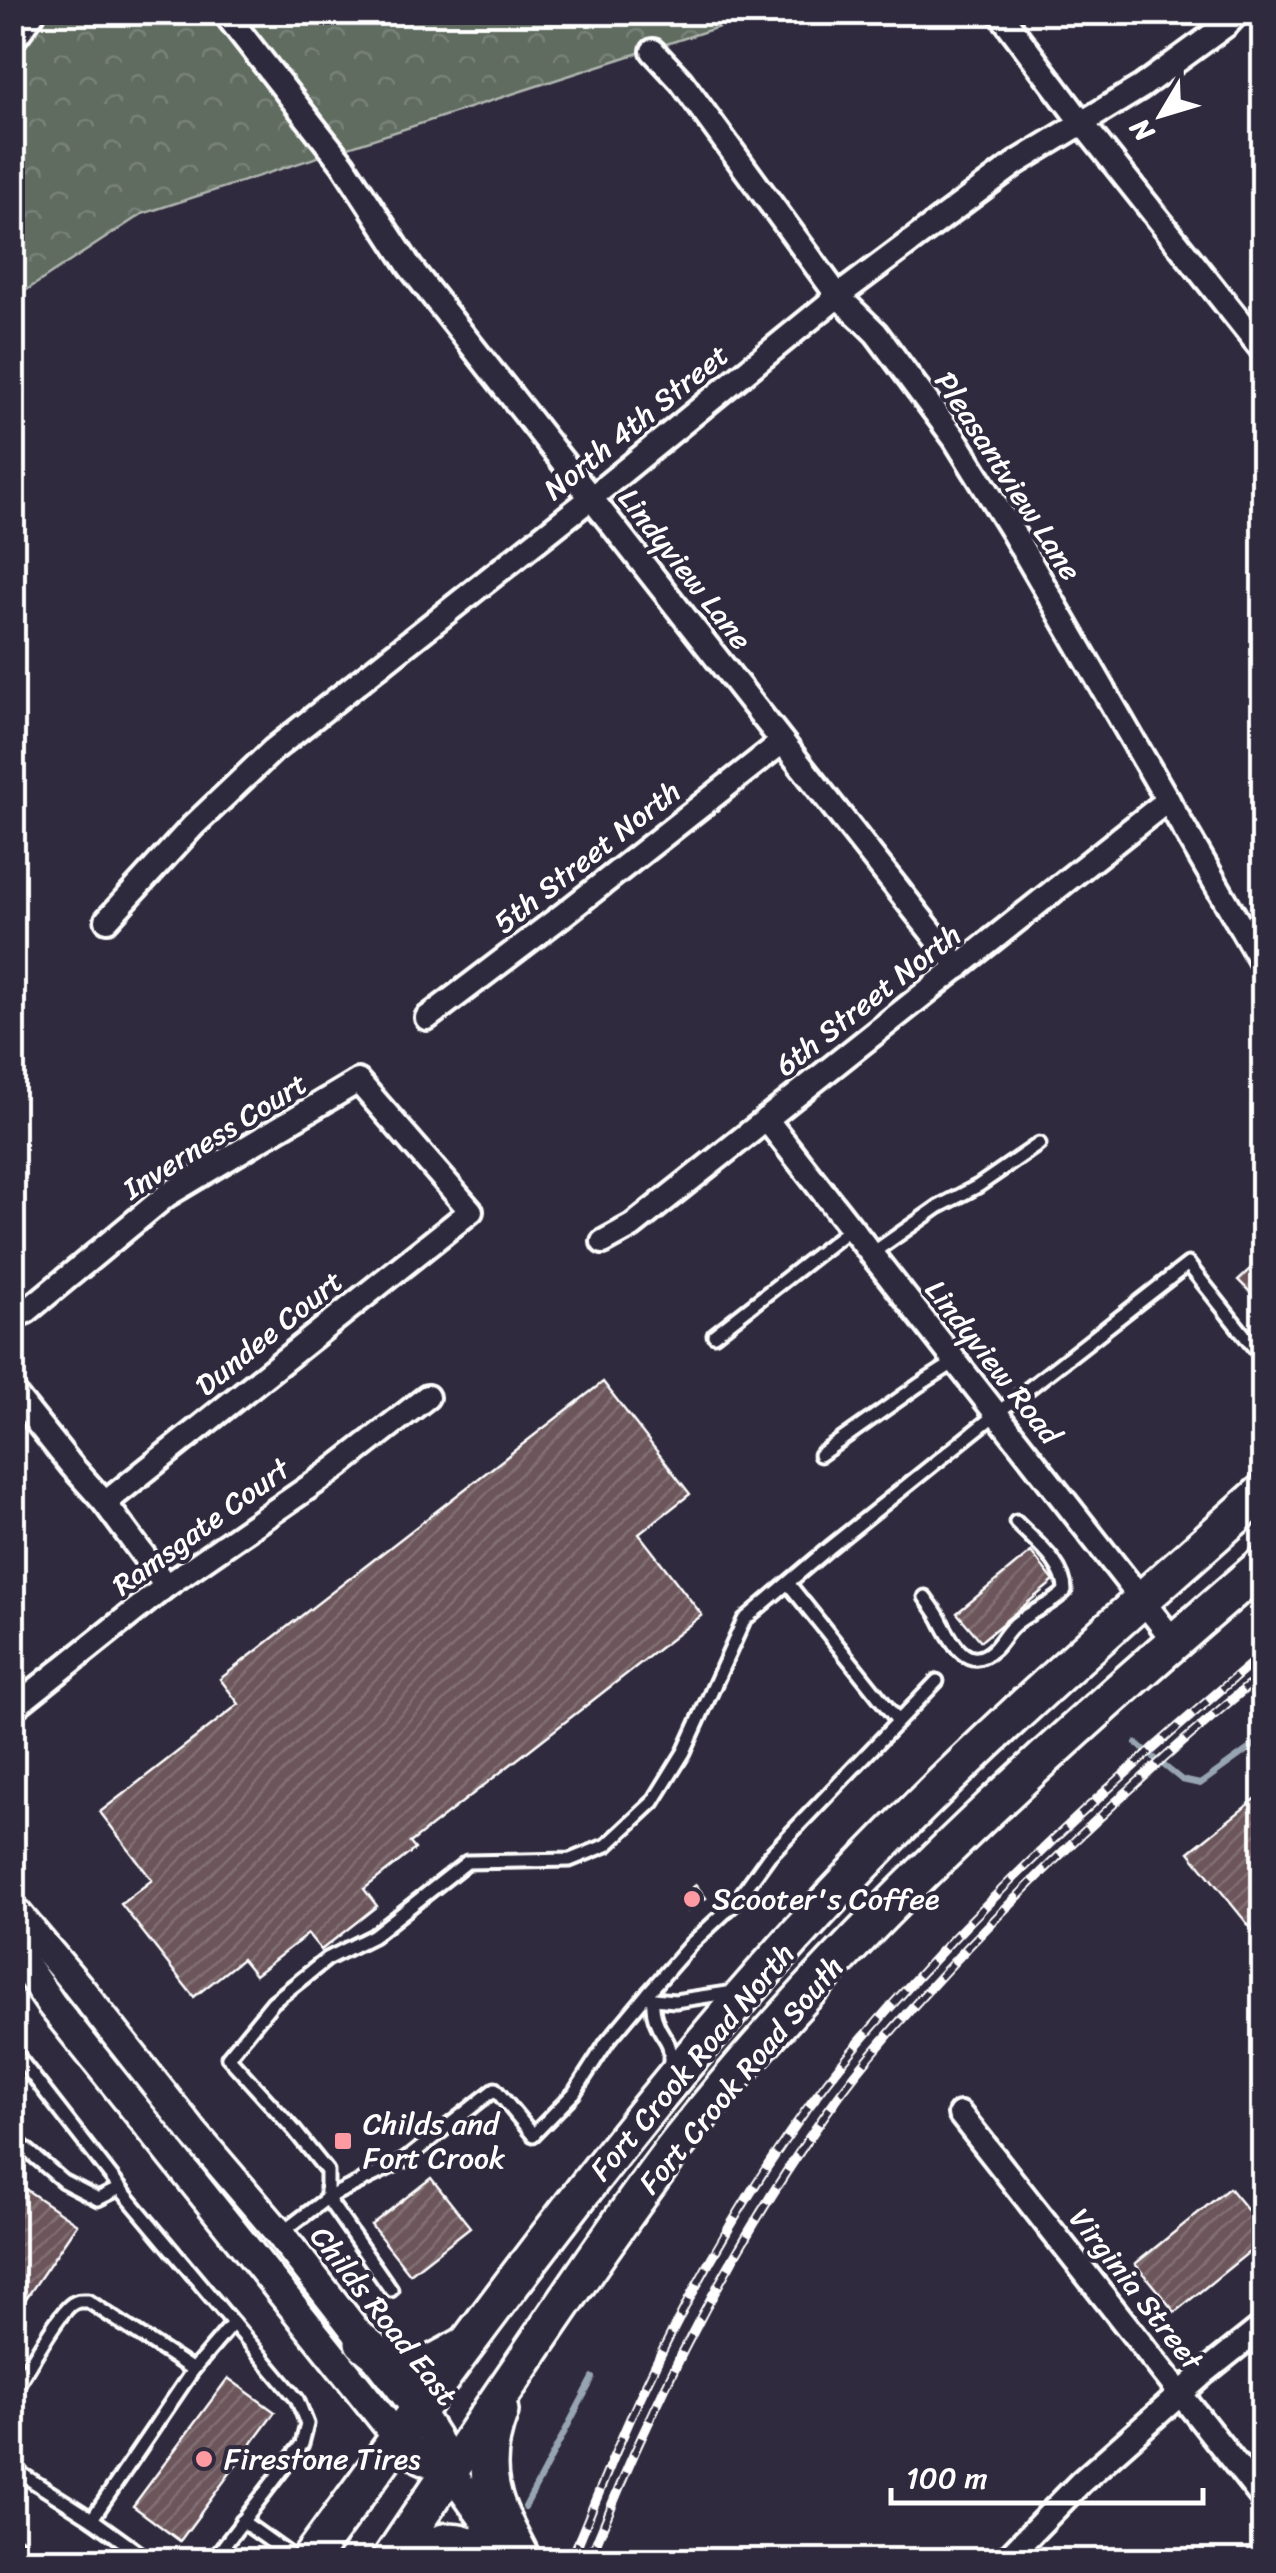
<svg xmlns="http://www.w3.org/2000/svg" width="1276" height="2573" viewBox="0 0 1276 2573" font-family="Sriracha,sans-serif">
<style>
.forest{fill:url(#forest-crowns);stroke:#b0b6b0;stroke-width:2.5}
.lines{fill:none;stroke-linecap:round;stroke-linejoin:round}
.stream{stroke:#97a4b1;stroke-width:6}
.building{fill:url(#building-hatch);stroke:#fff;stroke-width:2.5}
.service-casing{stroke:#fff;stroke-width:19}
.minor-casing{stroke:#fff;stroke-width:30}
.tertiary-casing{stroke:#fff;stroke-width:35}
.secondary-casing{stroke:#fff;stroke-width:38}
.primary-casing{stroke:#fff;stroke-width:42}
.service{stroke:#2f2a3d;stroke-width:11}
.minor{stroke:#2f2a3d;stroke-width:22}
.tertiary{stroke:#2f2a3d;stroke-width:28}
.secondary{stroke:#2f2a3d;stroke-width:30}
.primary{stroke:#2f2a3d;stroke-width:35}
.rail-casing{stroke:#fff;stroke-width:10}
.rail{stroke:#2f2a3d;stroke-width:6;stroke-dasharray:19;stroke-linecap:butt}
.poi-dot{fill:#ff9aa2;stroke:#2f2a3d;stroke-width:4}
.labels{text-anchor:middle;stroke-width:8;stroke-linejoin:round;paint-order:stroke}
.street-label{font-size:30px;fill:#fff;stroke:#2f2a3d}
.poi-label{font-size:30px;fill:#fff;stroke:#2f2a3d;text-anchor:start}
</style>
<defs>
<pattern id="forest-crowns" width="20" height="18" patternUnits="userSpaceOnUse" patternTransform="scale(2.5)"><rect width="20" height="18" fill="#606c61"/><path d="M2 6a3 3 0 1 1 6 0M12 15a3 3 0 1 1 6 0" fill="none" stroke="#788279"/></pattern>
<pattern id="building-hatch" width="6" height="6" patternUnits="userSpaceOnUse" patternTransform="scale(2.5)"><rect width="6" height="6" fill="#6c565b"/><path d="M-1 1l2-2M0 6l6-6M5 7l2-2" fill="none" stroke="#826f74"/></pattern>
</defs>
<rect width="100%" height="100%" fill="#2f2a3d"/>
<filter id="ink" filterUnits="userSpaceOnUse"><feTurbulence type="fractalNoise" baseFrequency=".01" numOctaves="2"/><feDisplacementMap in="SourceGraphic" scale="20" xChannelSelector="R" yChannelSelector="G"/><feConvolveMatrix kernelMatrix="1 2 1 2 8 2 1 2 1" color-interpolation-filters="sRGB"/></filter>
<g filter="url(#ink)">
<path class="forest" d="M13,13h749l-620,201 -129,85z"/>
<g class="lines">
<g class="stream">
<path d="M1136,1743l46,37 18,4 64,-46"/>
<path d="M525,2507l68,-129"/>
</g>
</g>
<g class="building">
<path d="M1264,1256v50l-26,-26z"/>
<path d="M603,1382l87,112 -51,40 63,81 -292,228 5,6 -51,40 13,17 -56,44 -13,-16 -53,41 -13,-16 -48,38 -73,-93 31,-24 -52,-68 139,-108 -19,-25z"/>
<path d="M1031,1552l23,29 -73,60 -24,-28z"/>
<path d="M1264,1792v152l-75,-92z"/>
<path d="M696,1885l10,13 -18,13 -10,-13z"/>
<path d="M431,2178l39,49 -60,47 -39,-49z"/>
<path d="M12,2180l65,44 -65,95z"/>
<path d="M1229,2188l35,42v10l-89,72 -40,-48z"/>
<path d="M228,2378l47,34 -95,129 -47,-35z"/>
</g>
<g class="lines">
<g class="service-casing">
<g id="service">
<path d="M871,1254l67,-47 40,-21 61,-42"/>
<path d="M714,1335l137,-107"/>
<path d="M820,1455l99,-70 36,-23"/>
<path d="M788,1583l110,138"/>
<path d="M925,1597c6,8 13,17 17,26 10,19 25,50 51,27 8,-7 12,-17 20,-24 16,-15 37,-19 52,-35 0,-28 -31,-50 -49,-69"/>
<path d="M648,1993c8,10 3,14 7,25 7,24 19,18 14,51"/>
<path d="M654,1999l21,2 59,-9"/>
<path d="M12,2049l108,139"/>
<path d="M12,2137l51,44 35,18 22,-11 113,135 -40,47 -101,149 57,41"/>
<path d="M280,2234l47,-36 78,-38 90,-71 38,46 41,-42 33,-51 41,-49 43,-49 44,-41 34,-47 168,-175"/>
<path d="M391,2290l-64,-92v-27l-33,-41 -66,-73 45,-55 54,-43 46,-23 94,-74 103,-2 37,-15 46,-43 31,-50 60,-132 85,-72 167,-134 192,-150 76,96"/>
<path d="M12,2393c13,-19 44,-78 60,-89 7,-4 8,-3 16,-3l105,69"/>
<path d="M12,2468l80,51"/>
<path d="M242,2521l55,39"/>
<path d="M12,2542l27,18"/>
<path d="M213,2560l89,-116 5,-20 -10,-25 -64,-76"/>
</g>
</g>
<g class="minor-casing">
<g id="minor">
<path d="M224,12l119,152 67,103 549,700"/>
<path d="M999,12l83,111 182,229"/>
<path d="M653,51l28,30 157,215 38,37 79,106 57,92 252,436"/>
<path d="M107,920l86,-94 80,-76 318,-252 247,-202 178,-133 125,-76 85,-62 12,-13"/>
<path d="M427,1018l137,-104 218,-172"/>
<path d="M766,1119l408,522"/>
<path d="M603,1242l29,-16 536,-426"/>
<path d="M12,1317l15,-6 140,-116 191,-114 113,130 -366,292"/>
<path d="M12,1391l59,74 34,38 61,83"/>
<path d="M12,1709l154,-123 166,-115 95,-74"/>
<path d="M960,2114l304,386"/>
<path d="M1005,2560l76,-78 123,-109 60,-48"/>
</g>
</g>
<g class="tertiary-casing">
<g id="tertiary">
<path d="M12,1908l65,77 115,146 88,103 139,178 16,25 15,34 54,76"/>
<path d="M12,1947l39,57 347,434 23,20 29,13"/>
</g>
</g>
<g class="secondary-casing">
<path id="secondary" d="M12,35l17,-23"/>
</g>
<g class="primary-casing">
<g id="primary">
<path d="M363,2342c45,38 53,31 102,3"/>
<path d="M500,2411c-24,63 -6,94 23,149"/>
<path d="M309,2560c169,-232 337,-467 535,-676 131,-140 277,-265 420,-393"/>
<path d="M390,2560c53,-79 107,-159 161,-238 41,-60 82,-121 127,-179 169,-214 380,-402 586,-579"/>
<path d="M409,2560c34,-26 52,-24 86,0"/>
</g>
</g>
<use href="#service" class="service"/>
<use href="#minor" class="minor"/>
<use href="#tertiary" class="tertiary"/>
<use href="#secondary" class="secondary"/>
<use href="#primary" class="primary"/>
<g class="rail-casing">
<g id="rail">
<path d="M571,2560c23,-55 45,-112 71,-167 51,-108 112,-216 185,-311 39,-50 82,-96 125,-142 98,-102 203,-195 312,-287"/>
<path d="M589,2560c19,-44 36,-89 57,-132 51,-111 111,-217 181,-316 41,-58 90,-110 138,-162 90,-94 184,-181 283,-264"/>
</g>
</g>
<use href="#rail" class="rail"/>
</g>
</g>
<g class="poi-dot">
<circle cx="692" cy="1899" r="10"/>
<rect x="333" y="2131" width="20" height="20" rx="5"/>
<circle cx="204" cy="2459" r="10"/>
</g>
<g class="labels">
<g class="street-label">
<text transform="translate(636 422) rotate(-39)" y="10">North 4th Street</text>
<text transform="translate(1008 476) rotate(57)" y="10">Pleasantview Lane</text>
<text transform="translate(685 569) rotate(52)" y="10">Lindyview Lane</text>
<text transform="translate(587 857) rotate(-38)" y="10">5th Street North</text>
<text transform="translate(868 1000) rotate(-38)" y="10">6th Street North</text>
<text transform="translate(215 1136) rotate(-32)" y="10">Inverness Court</text>
<text transform="translate(269 1333) rotate(-39)" y="10">Dundee Court</text>
<text transform="translate(993 1362) rotate(52)" y="10">Lindyview Road</text>
<text transform="translate(201 1527) rotate(-36)" y="10">Ramsgate Court</text>
<text transform="translate(692 2062) rotate(-50)" y="10">Fort Crook Road North</text>
<text transform="translate(741 2075) rotate(-50)" y="10">Fort Crook Road South</text>
<text transform="translate(1136 2289) rotate(52)" y="10">Virginia Street</text>
<text transform="translate(384 2316) rotate(52)" y="10">Childs Road East</text>
</g>
<g class="poi-label">
<text x="712" y="1909">Scooter's Coffee</text>
<text x="363" y="2134">Childs and<tspan x="363" dy="34">Fort Crook</tspan></text>
<text x="224" y="2469">Firestone Tires</text>
</g>
</g>
<rect width="1276" height="2573" fill="none" stroke="#2f2a3d" stroke-width="50"/>
<rect x="25" y="25" width="1226" height="2523" fill="none" stroke="#fff" stroke-width="4" filter="url(#ink)"/>
<g transform="translate(1161 115) rotate(232)" stroke="#2f2a3d" stroke-width="8" paint-order="stroke">
<path d="M0-8L18 38L0 25L-18 38Z" fill="#ffffff"/>
<text y="-15" font-size="28" font-weight="bold" text-anchor="middle" fill="#ffffff">N</text>
</g>
<path d="M891 2488v15h312v-15" fill="none" stroke="#ffffff" stroke-width="5"/>
<text x="906" y="2488" font-size="30" fill="#ffffff" stroke="#2f2a3d" stroke-width="8" paint-order="stroke">100 m</text>
</svg>
